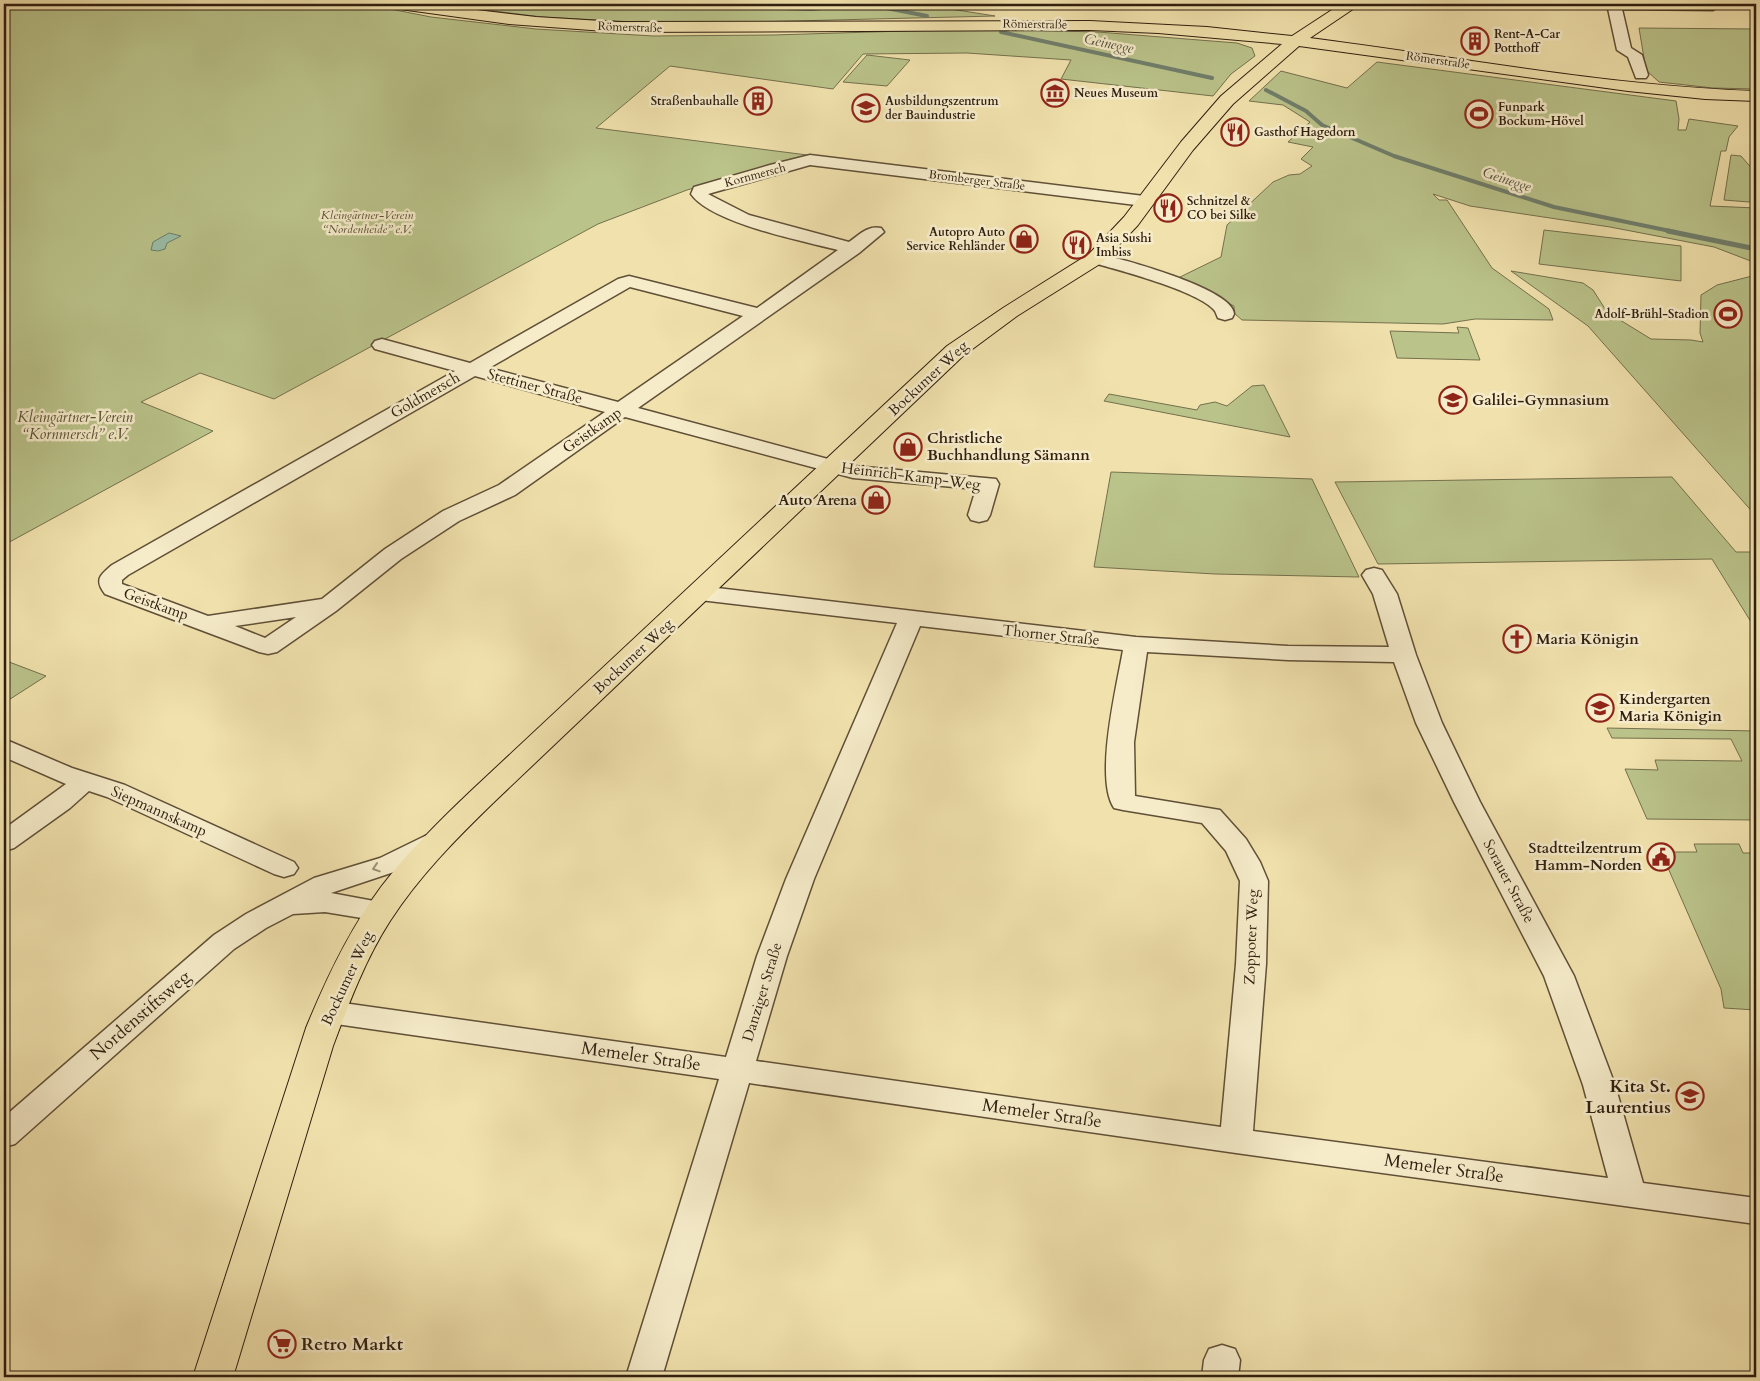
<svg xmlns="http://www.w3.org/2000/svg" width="1760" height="1381" viewBox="0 0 1760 1381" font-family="Cardo,serif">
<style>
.green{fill:#bac38a;stroke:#74704d}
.water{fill:#9bbea8;stroke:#707e6b}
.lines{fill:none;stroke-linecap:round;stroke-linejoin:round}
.stream-far1{stroke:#707e6b;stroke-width:4}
.stream{stroke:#707e6b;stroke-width:5}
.minor-casing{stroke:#604f37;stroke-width:3}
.major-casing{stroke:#2f1e10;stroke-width:2}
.minor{fill:#f6ecca;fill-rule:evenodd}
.major{fill:#f1e2ad;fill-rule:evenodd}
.oneway{stroke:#9c8f76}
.labels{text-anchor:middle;stroke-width:5;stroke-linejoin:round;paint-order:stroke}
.far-street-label{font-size:12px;fill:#2f1e10;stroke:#f6ecca}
.far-poi-label{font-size:12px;font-weight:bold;fill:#2f1e10;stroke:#f6ecca;text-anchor:start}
.far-park-label{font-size:12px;font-style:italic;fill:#595035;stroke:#f6ecca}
.far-water-label{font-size:14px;font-style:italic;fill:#4f4e3e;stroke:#f6ecca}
.street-label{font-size:15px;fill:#2f1e10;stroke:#f6ecca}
.poi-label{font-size:15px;font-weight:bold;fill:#2f1e10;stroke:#f6ecca;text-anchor:start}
.park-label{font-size:15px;font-style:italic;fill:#595035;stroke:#f6ecca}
.near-street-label{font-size:18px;fill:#2f1e10;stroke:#f6ecca}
.near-poi-label{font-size:18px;font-weight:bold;fill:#2f1e10;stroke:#f6ecca;text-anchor:end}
</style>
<rect width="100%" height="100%" fill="#f1e2ad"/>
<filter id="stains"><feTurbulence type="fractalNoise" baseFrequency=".004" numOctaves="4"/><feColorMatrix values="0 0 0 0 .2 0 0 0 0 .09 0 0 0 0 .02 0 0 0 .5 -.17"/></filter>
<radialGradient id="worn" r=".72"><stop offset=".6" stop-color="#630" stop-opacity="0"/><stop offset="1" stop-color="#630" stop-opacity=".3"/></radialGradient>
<g class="green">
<path d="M4,4h361l66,13 105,12 117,7 120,-1 198,-6 127,3 139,11 15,5 3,8 -24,18 -18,22 -152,-17 10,-19 -104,-7 -104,1 -30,35 -163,-23 -74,62 219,28 -26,4 -102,30 -89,34 -324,175 -74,-26 -59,29 72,29 -209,114z"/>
<path d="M437,4h482l76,12 -323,8 -130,-7z"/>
<path d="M1639,28l117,1v60l-43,-1 -54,-6 -13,-12z"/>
<path d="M867,55l43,5 -23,26 -44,-4z"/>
<path d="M1377,62l299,39 3,18 -1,11h8l3,-11 49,7 -9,11 -3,14h-5l-11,55 46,2v55l-42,-16 -104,-20 -140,-21 -37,-12 6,6h8l45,68 57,41 4,11 -78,-1 -32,5 -201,-4 -8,-7v-7l-56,-28 43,-21 6,-32 46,-43 16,-7 11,-1 12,-8 -11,-7 12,-12 -25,-5 22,-20 -27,-17 -34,-4 32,-30 66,17z"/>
<path d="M1731,155l10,1 13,15 2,28 -7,3 -25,-2z"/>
<path d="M1544,230l137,16v35l-142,-17z"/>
<path d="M1511,271l72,12 10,7 14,22 44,27 40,1 12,2 -3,-9 1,-38 16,-10 39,-10v241l-168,-190z"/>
<path d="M1457,327l11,1 12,32 -83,-2 -7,-27 69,2z"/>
<path d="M1264,385l26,52 -186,-36 5,-7 88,16 3,-5 15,-3 12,4 25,-20z"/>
<path d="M1111,472l201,7 47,98 -144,-3 -121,-7z"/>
<path d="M1672,477l64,75h20v78l-44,-71 -334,5 -43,-82z"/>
<path d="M4,660l42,16 -42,27z"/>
<path d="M1607,728l149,3v89l-109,-1 -22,-50 33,1 -3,-10 87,1 -11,-22 -119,-1z"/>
<path d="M1694,844h45l4,9h13v157l-32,-2 -3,-19 -60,-137h36z"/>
</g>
<path class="water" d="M169,233l12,3 -14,7 -2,6 -7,2 -7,-1 2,-8z"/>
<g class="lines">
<g class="stream-far1">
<path d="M781,4l2,4 28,1 55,-5 61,12"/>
<path d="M1001,32l211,46"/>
<path d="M1266,90l40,21 16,14 72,31 160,51 121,25"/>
</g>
<path class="stream" d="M1668,231l88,18"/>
<g class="minor-casing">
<g id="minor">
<path d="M1607,4h111l2,2 -7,4 -91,-1 9,39 11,7 6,20 -2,3h-10l-8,-21 -11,-7z"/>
<path d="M810,155l334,41 6,1 3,4 -3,4 -6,1 -334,-41 -102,29 41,21 100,27c10,-7 19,-17 32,-14l3,4 -25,21 -221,155 216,58 142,13 3,5 -9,31 -3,5 -8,2 -8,-2 -3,-5 8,-26 -123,-11 -228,-61 -110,78 -56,26 -58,38 -65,52 -59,41 -9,2 -9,-2 -154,-58c-11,-14 -5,-19 7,-29l343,-194 -80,-22 -3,-4 3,-4 7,-2 88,24 148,-84 11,-3 128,32 81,-58c-36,-9 -127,-27 -147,-56l3,-7 76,-22zM630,287l113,29 -125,86 -129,-34zM475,376l130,36 -106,73 -56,26 -58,38 -63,50 -114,17 -86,-32v-4l6,-5zM296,617l-31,21 -30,-12z"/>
<path d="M1096,253c23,5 138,36 138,61l-2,4 -7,2 -7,-2c-1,-2 -2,-5 -3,-7 -15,-20 -100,-42 -125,-49l-3,-4 3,-4z"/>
<path d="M1374,568l8,2 15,24 19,61 26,68 38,79 94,174 41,109 28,98 113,15v26l-520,-71 -487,-70 -87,294h-36l93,-298 -390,-56 -11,-3 -4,-8 4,-8 11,-3 397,56 31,-101 29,-77 111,-256 -197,-23 -8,-2 -4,-5 4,-5 8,-2 436,51 152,9 101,1 -16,-53 -11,-19 4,-5zM920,626l203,24c-6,35 -29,128 -9,158l9,2 79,13 24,28 14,30 -4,83 -15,163 -465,-66 31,-105 27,-77zM1147,652l141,8 106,2 22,61 38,79 90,174 39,109 25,93 -355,-47 13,-167 2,-83 -8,-19 -14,-23 -26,-29 -85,-14 -1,-54z"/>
<path d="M4,739l68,29 53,17 169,77 4,6 -4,6 -10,3 -10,-3 -167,-77 -18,-6 -19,17 -56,40 -10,3v-22l62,-45 -62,-27z"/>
<path d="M435,833l10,3 4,6 -4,6 -45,22 -69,23 59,11 4,7 -4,7 -10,3 -55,-9 -32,2 -27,14 -32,21 -219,195 -11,3v-30l210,-182 32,-21 68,-36 66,-20 45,-22z"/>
<path d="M1222,1345l13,4 5,11 -2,17h-36l2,-17 5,-11z"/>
</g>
</g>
<g class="major-casing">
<path id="major" d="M392,4h35l109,13 82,5 472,-1 117,6 85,9 49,-32h17l-2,3 -46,31c148,19 297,48 446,53v10l-51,-2 -77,-8 -329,-45 -66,58 -40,46 -55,75 -35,37 -86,54 -54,40 -470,447c-37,36 -74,73 -103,118 -25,39 -41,82 -57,125l-100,331h-40l113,-349c20,-49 43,-98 75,-141 27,-35 59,-67 92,-98l474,-443 56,-38 86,-54 35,-37 57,-75 40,-46 61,-52 -124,-11 -68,-3 -472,2 -109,-8 -109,-15 -5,-2z"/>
</g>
<use href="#minor" class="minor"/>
<use href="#major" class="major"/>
</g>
<defs><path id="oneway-chevron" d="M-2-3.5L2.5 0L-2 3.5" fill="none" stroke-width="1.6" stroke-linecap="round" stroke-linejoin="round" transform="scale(1.25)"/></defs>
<use class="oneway" href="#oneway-chevron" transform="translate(376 868) rotate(162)"/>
<defs>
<g id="building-ring" transform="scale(1.4375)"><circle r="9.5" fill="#f6ecca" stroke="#8f2418" stroke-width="1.5"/><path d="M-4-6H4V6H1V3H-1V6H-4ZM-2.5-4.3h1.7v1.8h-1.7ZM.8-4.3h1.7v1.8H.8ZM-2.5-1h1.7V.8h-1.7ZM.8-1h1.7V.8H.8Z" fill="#8f2418"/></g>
<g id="museum-ring" transform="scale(1.4375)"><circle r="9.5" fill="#f6ecca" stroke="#8f2418" stroke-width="1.5"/><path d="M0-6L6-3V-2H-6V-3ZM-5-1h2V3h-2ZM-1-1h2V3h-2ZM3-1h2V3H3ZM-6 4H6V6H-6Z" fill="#8f2418"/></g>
<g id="school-ring" transform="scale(1.4375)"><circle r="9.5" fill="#f6ecca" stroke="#8f2418" stroke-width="1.5"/><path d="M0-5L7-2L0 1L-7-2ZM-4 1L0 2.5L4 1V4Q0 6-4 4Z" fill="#8f2418"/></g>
<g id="stadium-ring" transform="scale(1.4375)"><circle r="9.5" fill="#f6ecca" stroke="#8f2418" stroke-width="1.5"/><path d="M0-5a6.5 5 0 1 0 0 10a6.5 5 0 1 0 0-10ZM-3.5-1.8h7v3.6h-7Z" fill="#8f2418"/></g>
<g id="restaurant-ring" transform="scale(1.4375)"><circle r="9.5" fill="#f6ecca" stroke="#8f2418" stroke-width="1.5"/><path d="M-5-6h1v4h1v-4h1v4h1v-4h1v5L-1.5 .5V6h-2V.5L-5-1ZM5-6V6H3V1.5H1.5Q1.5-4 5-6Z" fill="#8f2418"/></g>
<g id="shop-ring" transform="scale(1.4375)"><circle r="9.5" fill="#f6ecca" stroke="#8f2418" stroke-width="1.5"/><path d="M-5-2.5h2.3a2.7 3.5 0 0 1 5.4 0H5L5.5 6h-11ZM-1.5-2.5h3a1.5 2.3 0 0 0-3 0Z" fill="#8f2418"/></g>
<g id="church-ring" transform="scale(1.4375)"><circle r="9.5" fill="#f6ecca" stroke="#8f2418" stroke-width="1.5"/><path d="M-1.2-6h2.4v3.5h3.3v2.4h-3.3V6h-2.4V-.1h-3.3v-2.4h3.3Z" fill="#8f2418"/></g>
<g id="civic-ring" transform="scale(1.4375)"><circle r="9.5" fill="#f6ecca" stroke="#8f2418" stroke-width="1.5"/><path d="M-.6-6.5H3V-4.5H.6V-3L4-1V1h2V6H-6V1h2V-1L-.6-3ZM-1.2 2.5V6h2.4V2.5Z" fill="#8f2418"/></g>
<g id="supermarket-ring" transform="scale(1.4375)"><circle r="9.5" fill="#f6ecca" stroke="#8f2418" stroke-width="1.5"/><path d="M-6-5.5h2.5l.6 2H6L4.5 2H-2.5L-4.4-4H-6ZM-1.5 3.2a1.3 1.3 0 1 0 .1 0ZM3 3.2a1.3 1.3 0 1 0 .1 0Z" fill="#8f2418"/></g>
</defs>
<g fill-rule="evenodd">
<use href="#building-ring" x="1475" y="41"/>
<use href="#museum-ring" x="1055" y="93"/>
<use href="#building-ring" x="758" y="101"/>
<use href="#school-ring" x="866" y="108"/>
<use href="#stadium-ring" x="1479" y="114"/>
<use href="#restaurant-ring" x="1235" y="132"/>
<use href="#restaurant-ring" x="1168" y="208"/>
<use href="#shop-ring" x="1024" y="239"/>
<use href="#restaurant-ring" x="1077" y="245"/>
<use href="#stadium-ring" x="1728" y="314"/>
<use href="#school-ring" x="1453" y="400"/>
<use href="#shop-ring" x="908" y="447"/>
<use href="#shop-ring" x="876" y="500"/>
<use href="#church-ring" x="1517" y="639"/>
<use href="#school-ring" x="1600" y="708"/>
<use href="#civic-ring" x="1661" y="857"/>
<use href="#school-ring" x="1690" y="1096"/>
<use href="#supermarket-ring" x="282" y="1344"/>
</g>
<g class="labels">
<g class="far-street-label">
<text transform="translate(1035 24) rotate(1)" y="4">Römerstraße</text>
<text transform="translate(630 27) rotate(2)" y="4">Römerstraße</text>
<text transform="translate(1438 60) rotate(8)" y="4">Römerstraße</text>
<text transform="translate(755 175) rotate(-15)" y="4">Kornmersch</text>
<text transform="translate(977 180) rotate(7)" y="4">Bromberger Straße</text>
</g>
<g class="far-poi-label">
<text x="1494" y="38">Rent-A-Car<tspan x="1494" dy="14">Potthoff</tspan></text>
<text x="1074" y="97">Neues Museum</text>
<text x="739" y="105" text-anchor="end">Straßenbauhalle</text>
<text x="885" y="105">Ausbildungszentrum<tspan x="885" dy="14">der Bauindustrie</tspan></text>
<text x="1498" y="111">Funpark<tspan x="1498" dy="14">Bockum-Hövel</tspan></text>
<text x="1254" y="136">Gasthof Hagedorn</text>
<text x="1187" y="205">Schnitzel &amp;<tspan x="1187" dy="14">CO bei Silke</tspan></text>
<text x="1005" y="236" text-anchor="end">Autopro Auto<tspan x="1005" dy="14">Service Rehländer</tspan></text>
<text x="1096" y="242">Asia Sushi<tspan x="1096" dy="14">Imbiss</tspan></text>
<text x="1709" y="318" text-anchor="end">Adolf-Brühl-Stadion</text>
</g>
<g class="far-park-label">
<text x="367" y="219">Kleingärtner-Verein<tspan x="367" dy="14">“Nordenheide” e.V.</tspan></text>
</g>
<g class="far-water-label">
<text transform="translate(1109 43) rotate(12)" y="5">Geinegge</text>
<text transform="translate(1507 179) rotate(18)" y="5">Geinegge</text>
</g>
<g class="street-label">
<text transform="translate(928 378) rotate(-43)" y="5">Bockumer Weg</text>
<text transform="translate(535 386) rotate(15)" y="5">Stettiner Straße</text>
<text transform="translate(425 395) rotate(-30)" y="5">Goldmersch</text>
<text transform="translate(592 430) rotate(-35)" y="5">Geistkamp</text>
<text transform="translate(911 476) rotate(7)" y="5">Heinrich-Kamp-Weg</text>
<text transform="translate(156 604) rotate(20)" y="5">Geistkamp</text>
<text transform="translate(1051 635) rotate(6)" y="5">Thorner Straße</text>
<text transform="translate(633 656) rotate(-43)" y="5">Bockumer Weg</text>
<text transform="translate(159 811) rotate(24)" y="5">Siepmannskamp</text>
<text transform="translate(1509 881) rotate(62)" y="5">Sorauer Straße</text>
<text transform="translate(1251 937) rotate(-88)" y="5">Zoppoter Weg</text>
<text transform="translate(347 978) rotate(-65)" y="5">Bockumer Weg</text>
<text transform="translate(762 992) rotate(-73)" y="5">Danziger Straße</text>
</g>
<g class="poi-label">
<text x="1472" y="405">Galilei-Gymnasium</text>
<text x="927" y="443">Christliche<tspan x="927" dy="17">Buchhandlung Sämann</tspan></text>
<text x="857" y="505" text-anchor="end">Auto Arena</text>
<text x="1536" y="644">Maria Königin</text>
<text x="1619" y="704">Kindergarten<tspan x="1619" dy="17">Maria Königin</tspan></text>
<text x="1642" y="853" text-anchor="end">Stadtteilzentrum<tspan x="1642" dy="17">Hamm-Norden</tspan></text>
</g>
<g class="park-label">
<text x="75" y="422">Kleingärtner-Verein<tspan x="75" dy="17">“Kornmersch” e.V.</tspan></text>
</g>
<g class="near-street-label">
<text transform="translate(140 1015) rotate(-41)" y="6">Nordenstiftsweg</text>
<text transform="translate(641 1056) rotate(8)" y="6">Memeler Straße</text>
<text transform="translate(1042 1113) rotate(8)" y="6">Memeler Straße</text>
<text transform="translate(1444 1168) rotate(8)" y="6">Memeler Straße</text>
</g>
<g class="near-poi-label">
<text x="1671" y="1092">Kita St.<tspan x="1671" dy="21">Laurentius</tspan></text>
<text x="301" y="1350" text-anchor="start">Retro Markt</text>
</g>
</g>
<rect width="1760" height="1381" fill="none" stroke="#f1e2ad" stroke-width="20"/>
<rect x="5" y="5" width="1750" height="1371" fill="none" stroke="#2f1e10" stroke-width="2.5"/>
<rect x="10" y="10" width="1740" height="1361" fill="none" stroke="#2f1e10"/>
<rect width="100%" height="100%" filter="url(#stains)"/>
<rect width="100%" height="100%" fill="url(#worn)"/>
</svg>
